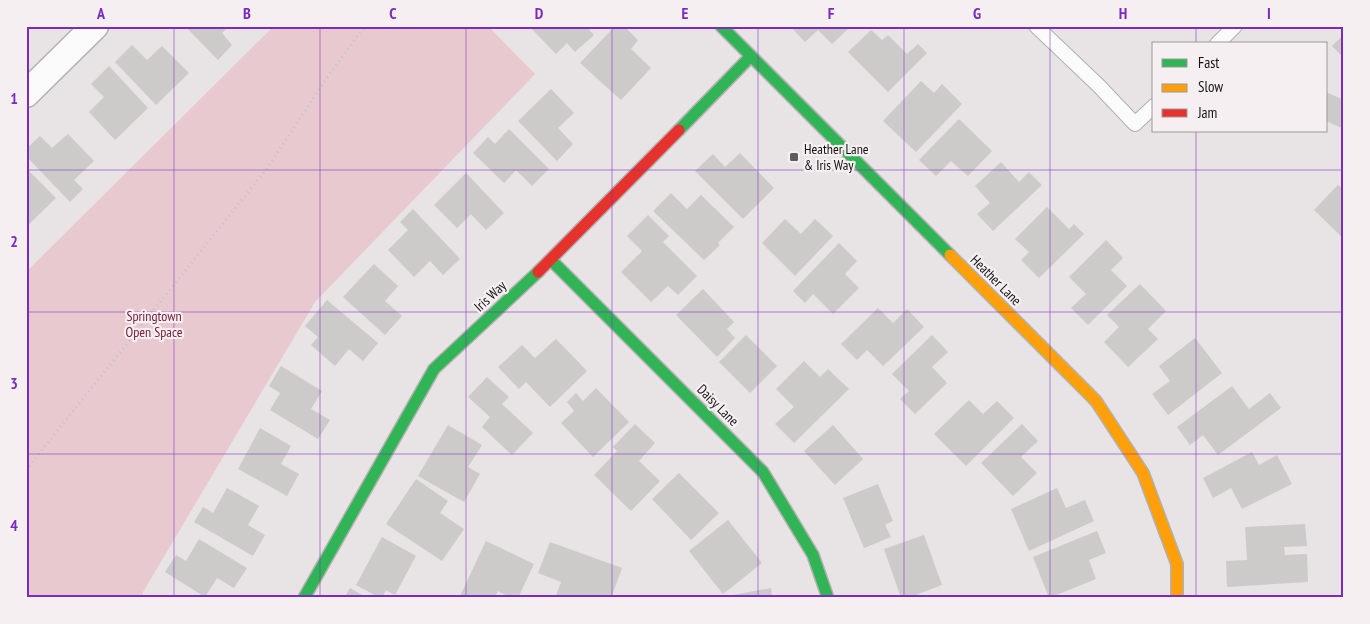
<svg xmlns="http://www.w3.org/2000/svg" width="1370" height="624" viewBox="0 0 1370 624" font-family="'PT Sans Narrow',sans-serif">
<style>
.green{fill:#e7c9cf}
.building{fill:#cdcaca}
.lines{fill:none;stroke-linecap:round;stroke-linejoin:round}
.lane-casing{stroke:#b3b0b0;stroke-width:16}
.street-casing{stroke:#b3b0b0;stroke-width:29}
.fast-casing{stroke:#b3b0b0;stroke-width:14}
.slow-casing{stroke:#b3b0b0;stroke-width:14}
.jam-casing{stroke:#b3b0b0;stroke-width:14}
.path{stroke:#c5c4c4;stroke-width:3;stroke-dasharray:1 4;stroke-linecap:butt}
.lane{stroke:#fcfbfb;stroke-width:14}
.street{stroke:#fcfbfb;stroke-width:26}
.fast{stroke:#30b455;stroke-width:11}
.slow{stroke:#ff9f0a;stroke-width:11}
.jam{stroke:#e5322d;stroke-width:11}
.grid{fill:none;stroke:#7b2cbf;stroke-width:1;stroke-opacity:0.55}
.poi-dot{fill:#5f5c5d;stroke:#f6eff1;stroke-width:2}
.labels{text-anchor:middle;stroke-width:4.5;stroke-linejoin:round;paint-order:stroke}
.poi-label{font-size:14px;fill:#151314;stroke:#f6eff1;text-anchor:start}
.street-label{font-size:14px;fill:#151314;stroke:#f6eff1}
.park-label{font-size:14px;fill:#78203d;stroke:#f6eff1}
.neatline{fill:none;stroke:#7b2cbf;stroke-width:2}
.grid-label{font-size:16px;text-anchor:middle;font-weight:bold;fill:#7b2cbf}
</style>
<rect width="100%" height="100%" fill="#e8e3e4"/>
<path class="green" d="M274,26h214l47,48 -220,228 -172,290 -1,6h-116v-326z"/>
<g class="building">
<path d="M185,26h44l-7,7 10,12 -14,15z"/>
<path d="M529,26h57l8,9 -19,17 -8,-9 -11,11z"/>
<path d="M615,26h9l14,14 -7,9 20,19 -30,32 -41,-37z"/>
<path d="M790,26h61l-19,18 -14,-14 -13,12z"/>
<path d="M871,30l11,10 6,-5 19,19 11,-10 9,9 -39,39 -40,-40z"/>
<path d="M1344,34v24l-12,-12z"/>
<path d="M132,45l15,15 15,-14 27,27 -33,32 -41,-43z"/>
<path d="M109,66l39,42 -33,32 -26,-28 15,-15 -13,-13z"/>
<path d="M921,81l13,12 8,-9 20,20 -46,48 -33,-31z"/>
<path d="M551,89l23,24 -16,15 15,16 -16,17 -39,-40z"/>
<path d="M1326,92l18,8v29l-18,-8z"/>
<path d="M959,119l33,32 -24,25 -17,-15 -15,15 -17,-16z"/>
<path d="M509,129l40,40 -17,17 -16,-16 -12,13 -31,-30 15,-16 7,7z"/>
<path d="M68,134l26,27 -20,19 9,9 -13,13 -44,-46v-7l14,-13 12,12z"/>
<path d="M740,153l34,35 -31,31 -48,-48 18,-17 12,13z"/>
<path d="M1001,162l18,20 10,-10 13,13 -49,46 -16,-17 13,-11 -15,-17z"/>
<path d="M26,168l30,30 -30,29z"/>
<path d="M466,173l38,40 -18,17 -15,-16 -14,14 -23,-23z"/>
<path d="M1338,185l6,5v49l-30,-29z"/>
<path d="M671,193l16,16 14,-14 33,32 -16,16 2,2 -16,15 -51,-49z"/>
<path d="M1047,207l22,22 5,-5 10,10 -45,44 -18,-18 8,-8 -14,-13z"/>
<path d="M413,209l47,50 -17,16 -13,-14 -16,16 -26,-27 20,-20 -8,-8z"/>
<path d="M648,215l21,21 -6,6 34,34 -19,19 -10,-9 -17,16 -30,-30 21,-21 -15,-15z"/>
<path d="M785,219l16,15 14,-15 18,17 -38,40 -33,-33z"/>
<path d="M1106,240l17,18 -12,12 16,16 -39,39 -17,-17 15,-14 -17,-17z"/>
<path d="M839,243l18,18 -12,13 14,14 -26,26 -20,-20 -8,9 -12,-12z"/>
<path d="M374,264l24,22 -13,15 17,15 -17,19 -42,-38z"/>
<path d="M1140,284l26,27 -18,18 10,10 -30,28 -24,-25 15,-15 -12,-12z"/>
<path d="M703,289l31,33 -7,7 8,9 -18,19 -41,-42z"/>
<path d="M327,300l51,43 -15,18 -14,-12 -14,17 -24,-21 7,-8 -13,-11z"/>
<path d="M878,308l15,15 14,-14 17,18 -41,39 -16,-16 -10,10 -16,-16z"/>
<path d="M746,335l31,31 -27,27 -31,-31z"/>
<path d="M932,335l16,17 -16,15 15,16 -32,31 -15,-15 9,-8 -17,-17z"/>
<path d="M1195,338l27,35 -54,42 -16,-21 18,-13 -11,-15z"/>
<path d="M556,339l31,32 -37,36 -24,-25 -7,7 -21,-22 24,-22 13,13z"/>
<path d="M804,361l16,16 8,-8 21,20 -55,54 -19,-19 19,-17 -18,-18z"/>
<path d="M281,366l41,25 -11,18 19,11 -12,19 -48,-29 10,-17 -11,-7z"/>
<path d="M487,377l22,20 -7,7 31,29 -21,22 -30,-28 8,-10 -22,-20z"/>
<path d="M1232,386l17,23 21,-16 11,15 -63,47 -15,-20 -13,10 -13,-18z"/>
<path d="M596,388l33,34 -36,35 -32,-34 13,-12 -7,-9 9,-9 7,8z"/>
<path d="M969,400l14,14 14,-13 17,17 -48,48 -32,-32z"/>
<path d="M635,424l20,19 -16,18 21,20 -29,30 -37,-36 23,-24 -4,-4z"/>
<path d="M1022,424l16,17 -17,16 16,16 -24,23 -32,-33z"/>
<path d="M448,425l34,20 -14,22 12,7 -16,28 -46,-26z"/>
<path d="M833,425l30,34 -28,26 -31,-34z"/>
<path d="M260,428l31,18 -10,18 18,10 -12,22 -49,-27z"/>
<path d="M1252,452l7,13 18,-10 15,29 -50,25 -11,-21 -18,10 -10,-20z"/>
<path d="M679,473l40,40 -28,27 -39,-41z"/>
<path d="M416,479l32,22 -8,12 24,16 -22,32 -56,-37z"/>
<path d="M878,484l15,37 -8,4 6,12 -27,11 -21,-50z"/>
<path d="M227,488l32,18 -11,19 17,10 -12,21 -59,-34 9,-15 10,6z"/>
<path d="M1057,488l9,20 19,-8 9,21 -65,30 -18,-42z"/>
<path d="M728,520l34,43 -39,31 -34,-43z"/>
<path d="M1305,524l2,22 -23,1 1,8 22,-1 1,28 -81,5 -1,-26 21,-1 -2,-33z"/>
<path d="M1097,531l9,22 -17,7 7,19 -47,19 -16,-41z"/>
<path d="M924,535l18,50 -34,13h-7l-17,-49z"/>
<path d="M382,537l34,19 -21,39 -9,-5 -4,8h-2l-24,-13z"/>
<path d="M199,539l48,29 -13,20 -17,-10 -12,19 -40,-25 11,-17 10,6z"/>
<path d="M486,541l48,23 -16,34h-7l-13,-7 -4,7h-35z"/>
<path d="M550,542l72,26 -11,30h-56l6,-16 -23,-9z"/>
<path d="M350,588l17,10h-23z"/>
<path d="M771,588l1,10h-39v-3z"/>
</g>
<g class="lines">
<g class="lane-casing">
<g id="lane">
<path d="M1036,26l63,60 36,38 19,-18"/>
<path d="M1217,44l18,-18"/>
</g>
</g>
<g class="street-casing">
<path id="street" d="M26,94l69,-68"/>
</g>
<g class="fast-casing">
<g id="fast">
<path d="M721,26l229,229"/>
<path d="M679,130l72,-74"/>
<path d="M551,260l212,212 50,83 15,43"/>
<path d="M304,598l130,-229 104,-97"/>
</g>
</g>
<g class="slow-casing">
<path id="slow" d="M950,255l146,146 47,72 34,91v34"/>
</g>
<g class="jam-casing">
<path id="jam" d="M538,272l141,-142"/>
</g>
<path class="path" d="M26,470l242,-303 58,-88 34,-47 9,-6"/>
<use href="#lane" class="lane"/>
<use href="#street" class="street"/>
<use href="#fast" class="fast"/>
<use href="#slow" class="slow"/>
<use href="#jam" class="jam"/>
</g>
<path class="grid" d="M174,26v572M320,26v572M466,26v572M612,26v572M758,26v572M904,26v572M1050,26v572M1196,26v18M1196,131v467M26,170h1318M26,312h1318M26,454h1318"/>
<rect class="poi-dot" x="789" y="152" width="10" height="10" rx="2.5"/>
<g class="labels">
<g class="poi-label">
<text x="804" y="154">Heather Lane<tspan x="804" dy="16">&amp; Iris Way</tspan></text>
</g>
<g class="street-label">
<text transform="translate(996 280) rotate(45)" y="5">Heather Lane</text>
<text transform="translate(490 296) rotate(-43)" y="5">Iris Way</text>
<text transform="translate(718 405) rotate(45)" y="5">Daisy Lane</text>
</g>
<g class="park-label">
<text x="154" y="321">Springtown<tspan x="154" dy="16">Open Space</tspan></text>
</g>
</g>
<rect width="1370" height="624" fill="none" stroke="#f6eff1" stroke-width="55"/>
<rect x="1152" y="42" width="175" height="90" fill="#f6eff1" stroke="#9c9799"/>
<rect x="1162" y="59" width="25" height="8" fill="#30b455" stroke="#9c9799"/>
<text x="1198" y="68" font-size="15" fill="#151314">Fast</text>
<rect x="1162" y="84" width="25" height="8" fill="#ff9f0a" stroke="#9c9799"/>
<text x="1198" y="92" font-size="15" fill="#151314">Slow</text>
<rect x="1162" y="109" width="25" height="8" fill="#e5322d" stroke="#9c9799"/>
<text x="1198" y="118" font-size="15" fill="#151314">Jam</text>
<rect x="28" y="28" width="1314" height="568" class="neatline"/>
<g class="grid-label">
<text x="101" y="19">A</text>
<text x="247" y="19">B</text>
<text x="393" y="19">C</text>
<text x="539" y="19">D</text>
<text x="685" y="19">E</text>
<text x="831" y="19">F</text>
<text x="977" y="19">G</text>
<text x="1123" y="19">H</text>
<text x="1269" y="19">I</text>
<text x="14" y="104">1</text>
<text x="14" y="247">2</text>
<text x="14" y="389">3</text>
<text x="14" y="531">4</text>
</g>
</svg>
